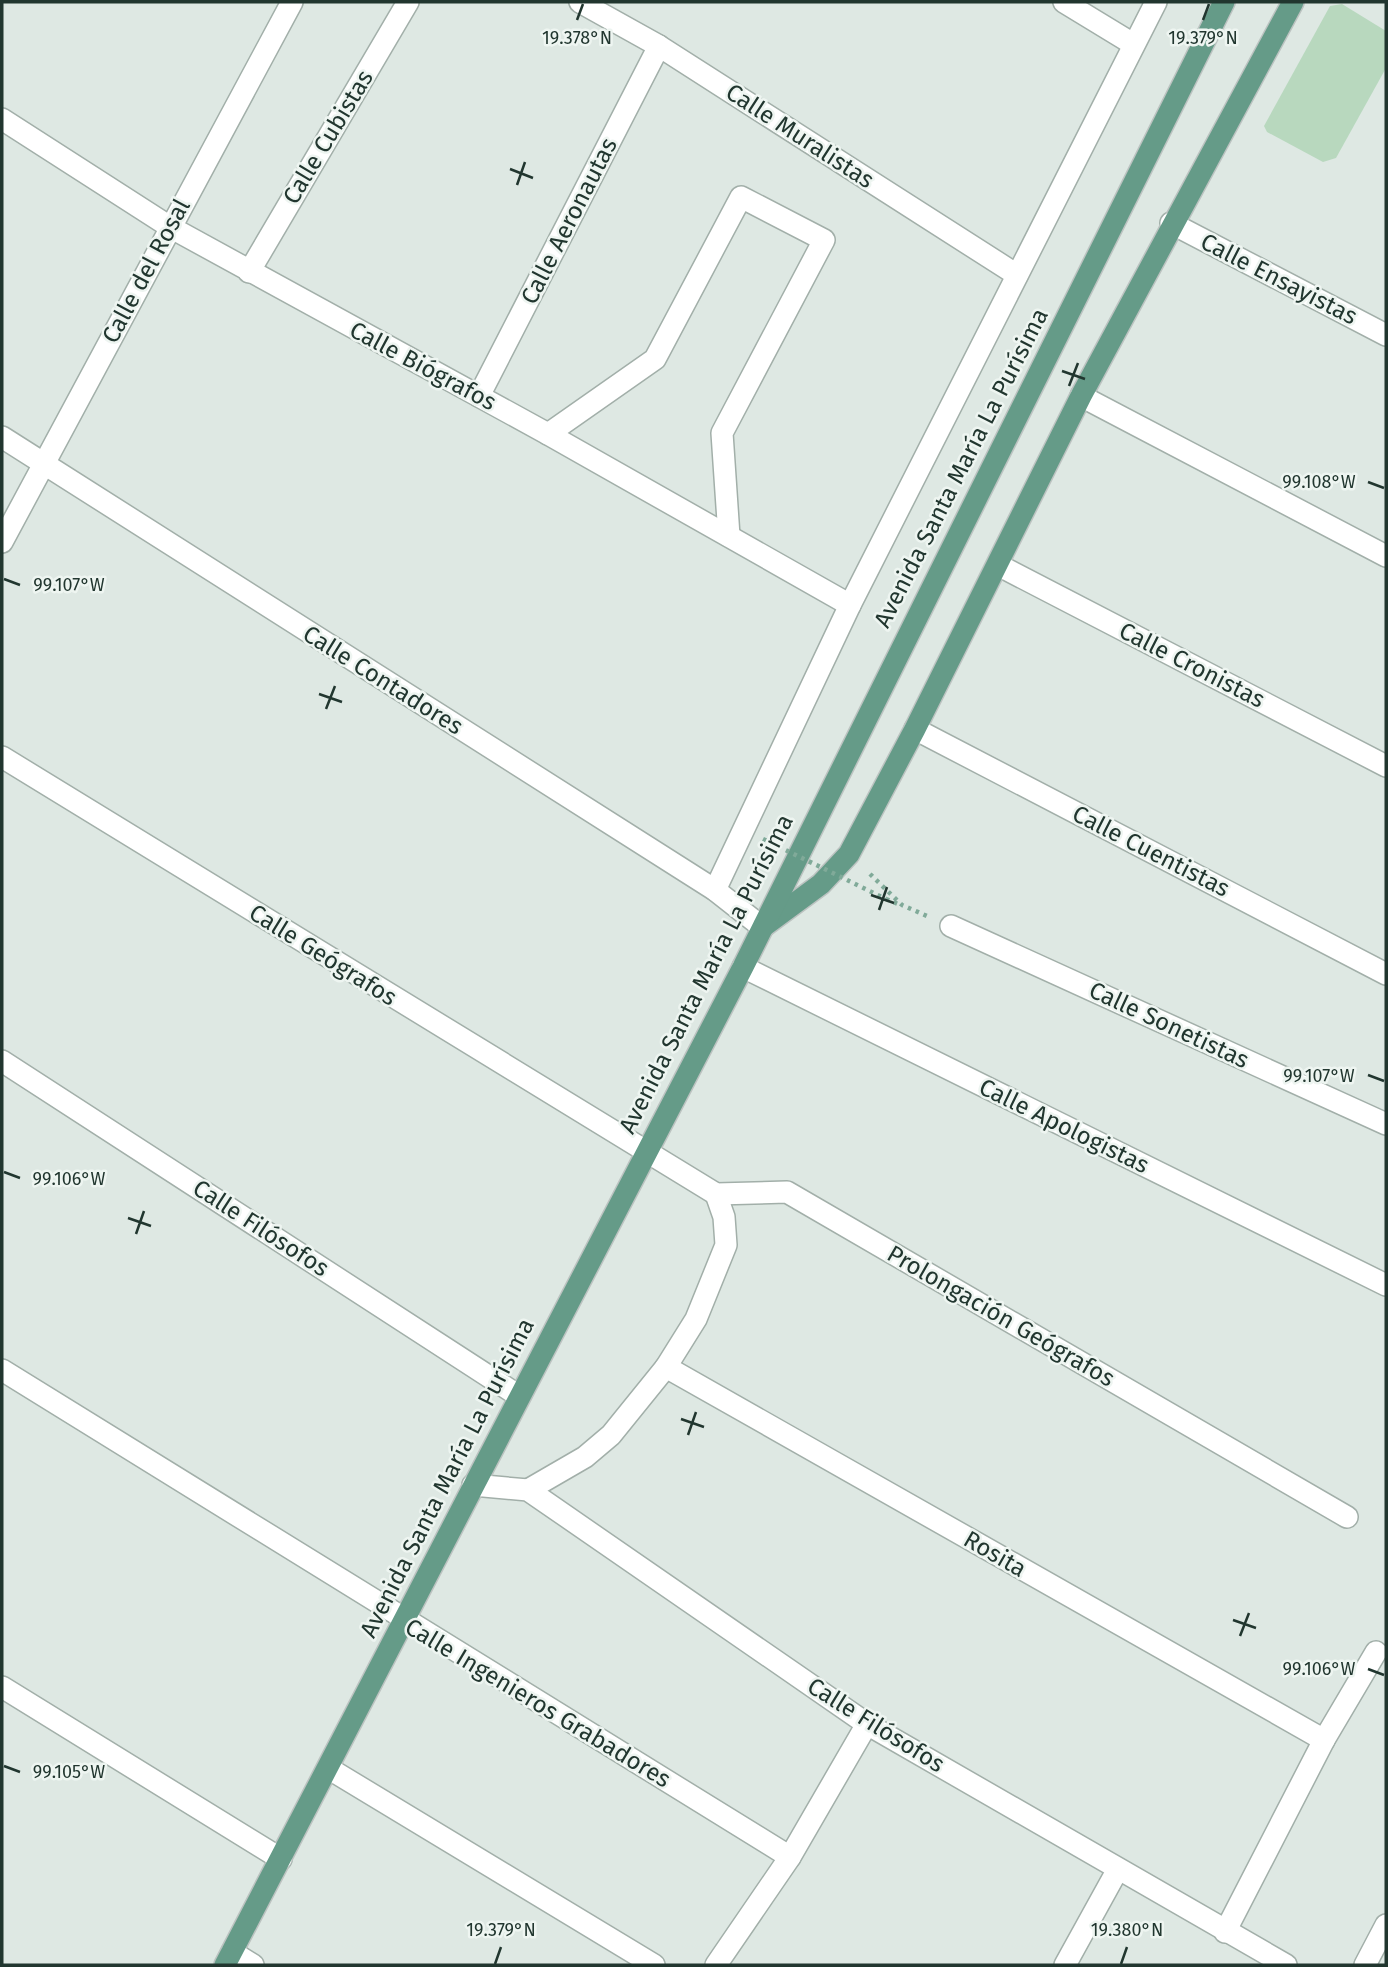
<svg xmlns="http://www.w3.org/2000/svg" width="1388" height="1967" viewBox="0 0 1388 1967" font-family="'Fira Sans',sans-serif">
<style>
.pitch{fill:#b8d8be}
.lines{fill:none;stroke-linecap:round;stroke-linejoin:round}
.minor-casing{stroke:#a2afa9;stroke-width:24}
.major-casing{stroke:#bcc3c1;stroke-width:24}
.path{stroke:#80aa99;stroke-width:4.5;stroke-dasharray:3.5 5;stroke-linecap:butt}
.minor{stroke:#fff;stroke-width:21}
.major{stroke:#659b88;stroke-width:21}
.path-bridge{stroke:#80aa99;stroke-width:4.5;stroke-dasharray:3.5 5;stroke-linecap:butt}
.ticks{fill:none;stroke:#21362f;stroke-width:2.5}
.labels{text-anchor:middle;stroke-width:5;stroke-linejoin:round;paint-order:stroke}
.street-label{font-size:24px;fill:#21362f;stroke:#eef5f1}
.ticks-label{font-size:18px;text-anchor:middle;fill:#21362f;stroke:#eef5f1;stroke-width:5;stroke-linejoin:round;paint-order:stroke}
</style>
<rect width="100%" height="100%" fill="#dee8e3"/>
<path class="pitch" d="M1342,4l44,27v37l-50,90 -13,4 -56,-30 -3,-6 66,-120z"/>
<g class="lines">
<g class="minor-casing">
<g id="minor">
<path d="M580,2l79,44 358,229"/>
<path d="M1064,2l69,42"/>
<path d="M2,119l168,108 378,207 302,171"/>
<path d="M1171,223l215,112"/>
<path d="M249,272l159,-270"/>
<path d="M479,396l180,-350"/>
<path d="M1081,396l305,160"/>
<path d="M548,434l107,-75 86,-162 83,43 -102,193 7,103"/>
<path d="M2,437l713,453 47,37"/>
<path d="M2,542l290,-540"/>
<path d="M998,565l388,201"/>
<path d="M915,729l471,245"/>
<path d="M2,757l714,437 71,-2 560,325"/>
<path d="M715,890l135,-285 306,-603"/>
<path d="M951,926l435,198"/>
<path d="M743,967l643,318"/>
<path d="M2,1061l517,335"/>
<path d="M666,1367l658,373"/>
<path d="M2,1370l788,487"/>
<path d="M473,1485l55,5 339,234 419,241"/>
<path d="M528,1490l57,-33 26,-22 55,-68 30,-48 30,-74 -2,-28 -8,-23"/>
<path d="M2,1687l279,172"/>
<path d="M328,1768l326,197"/>
<path d="M1225,1932l99,-192 52,-88"/>
<path d="M232,1952l21,13"/>
<path d="M716,1965l74,-108 77,-133"/>
<path d="M1065,1965l53,-96"/>
<path d="M1365,1965l21,-40"/>
</g>
</g>
<g class="major-casing">
<g id="major">
<path d="M764,926l57,-42 28,-30 66,-125 166,-333 212,-394"/>
<path d="M225,1965l518,-998 481,-965"/>
</g>
</g>
<g class="path">
<path d="M870,874l32,31 25,11"/>
<path d="M886,899l12,5"/>
</g>
<use href="#minor" class="minor"/>
<use href="#major" class="major"/>
<path class="path-bridge" d="M763,839l123,60"/>
</g>
<path class="ticks" d="M577,20l6,-16M1203,20l6,-16M510,169l23,9M517,185l8,-23M1062,371l23,8M1069,386l9,-23M1368,482l16,6M4,579l16,6M319,694l23,8M326,709l9,-23M871,895l23,8M879,910l8,-23M1368,1075l16,6M4,1172l16,6M128,1218l23,8M136,1234l8,-23M681,1419l23,8M688,1435l8,-23M1233,1620l23,8M1240,1636l9,-23M1368,1669l16,6M4,1766l16,6M495,1964l6,-17M1121,1964l6,-17"/>
<g class="labels">
<g class="street-label">
<text transform="translate(800 136) rotate(33)" y="8">Calle Muralistas</text>
<text transform="translate(328 137) rotate(-59)" y="8">Calle Cubistas</text>
<text transform="translate(569 221) rotate(-63)" y="8">Calle Aeronautas</text>
<text transform="translate(146 271) rotate(-62)" y="8">Calle del Rosal</text>
<text transform="translate(1279 279) rotate(27)" y="8">Calle Ensayistas</text>
<text transform="translate(423 366) rotate(28)" y="8">Calle Biógrafos</text>
<text transform="translate(961 468) rotate(-63)" y="8">Avenida Santa María La Purísima</text>
<text transform="translate(1192 665) rotate(27)" y="8">Calle Cronistas</text>
<text transform="translate(383 680) rotate(32)" y="8">Calle Contadores</text>
<text transform="translate(1151 851) rotate(27)" y="8">Calle Cuentistas</text>
<text transform="translate(323 955) rotate(32)" y="8">Calle Geógrafos</text>
<text transform="translate(706 974) rotate(-63)" y="8">Avenida Santa María La Purísima</text>
<text transform="translate(1169 1025) rotate(25)" y="8">Calle Sonetistas</text>
<text transform="translate(1064 1126) rotate(26)" y="8">Calle Apologistas</text>
<text transform="translate(261 1228) rotate(33)" y="8">Calle Filósofos</text>
<text transform="translate(1001 1316) rotate(30)" y="8">Prolongación Geógrafos</text>
<text transform="translate(447 1478) rotate(-63)" y="8">Avenida Santa María La Purísima</text>
<text transform="translate(995 1554) rotate(30)" y="8">Rosita</text>
<text transform="translate(538 1703) rotate(31)" y="8">Calle Ingenieros Grabadores</text>
<text transform="translate(876 1725) rotate(32)" y="8">Calle Filósofos</text>
</g>
</g>
<g class="ticks-label">
<text x="577" y="44">19.378°N</text>
<text x="1203" y="44">19.379°N</text>
<text x="1319" y="488">99.108°W</text>
<text x="69" y="591">99.107°W</text>
<text x="1319" y="1082">99.107°W</text>
<text x="69" y="1185">99.106°W</text>
<text x="1319" y="1675">99.106°W</text>
<text x="69" y="1778">99.105°W</text>
<text x="501" y="1936">19.379°N</text>
<text x="1127" y="1936">19.380°N</text>
</g>
<rect width="1388" height="1967" fill="none" stroke="#21362f" stroke-width="7"/>
</svg>
